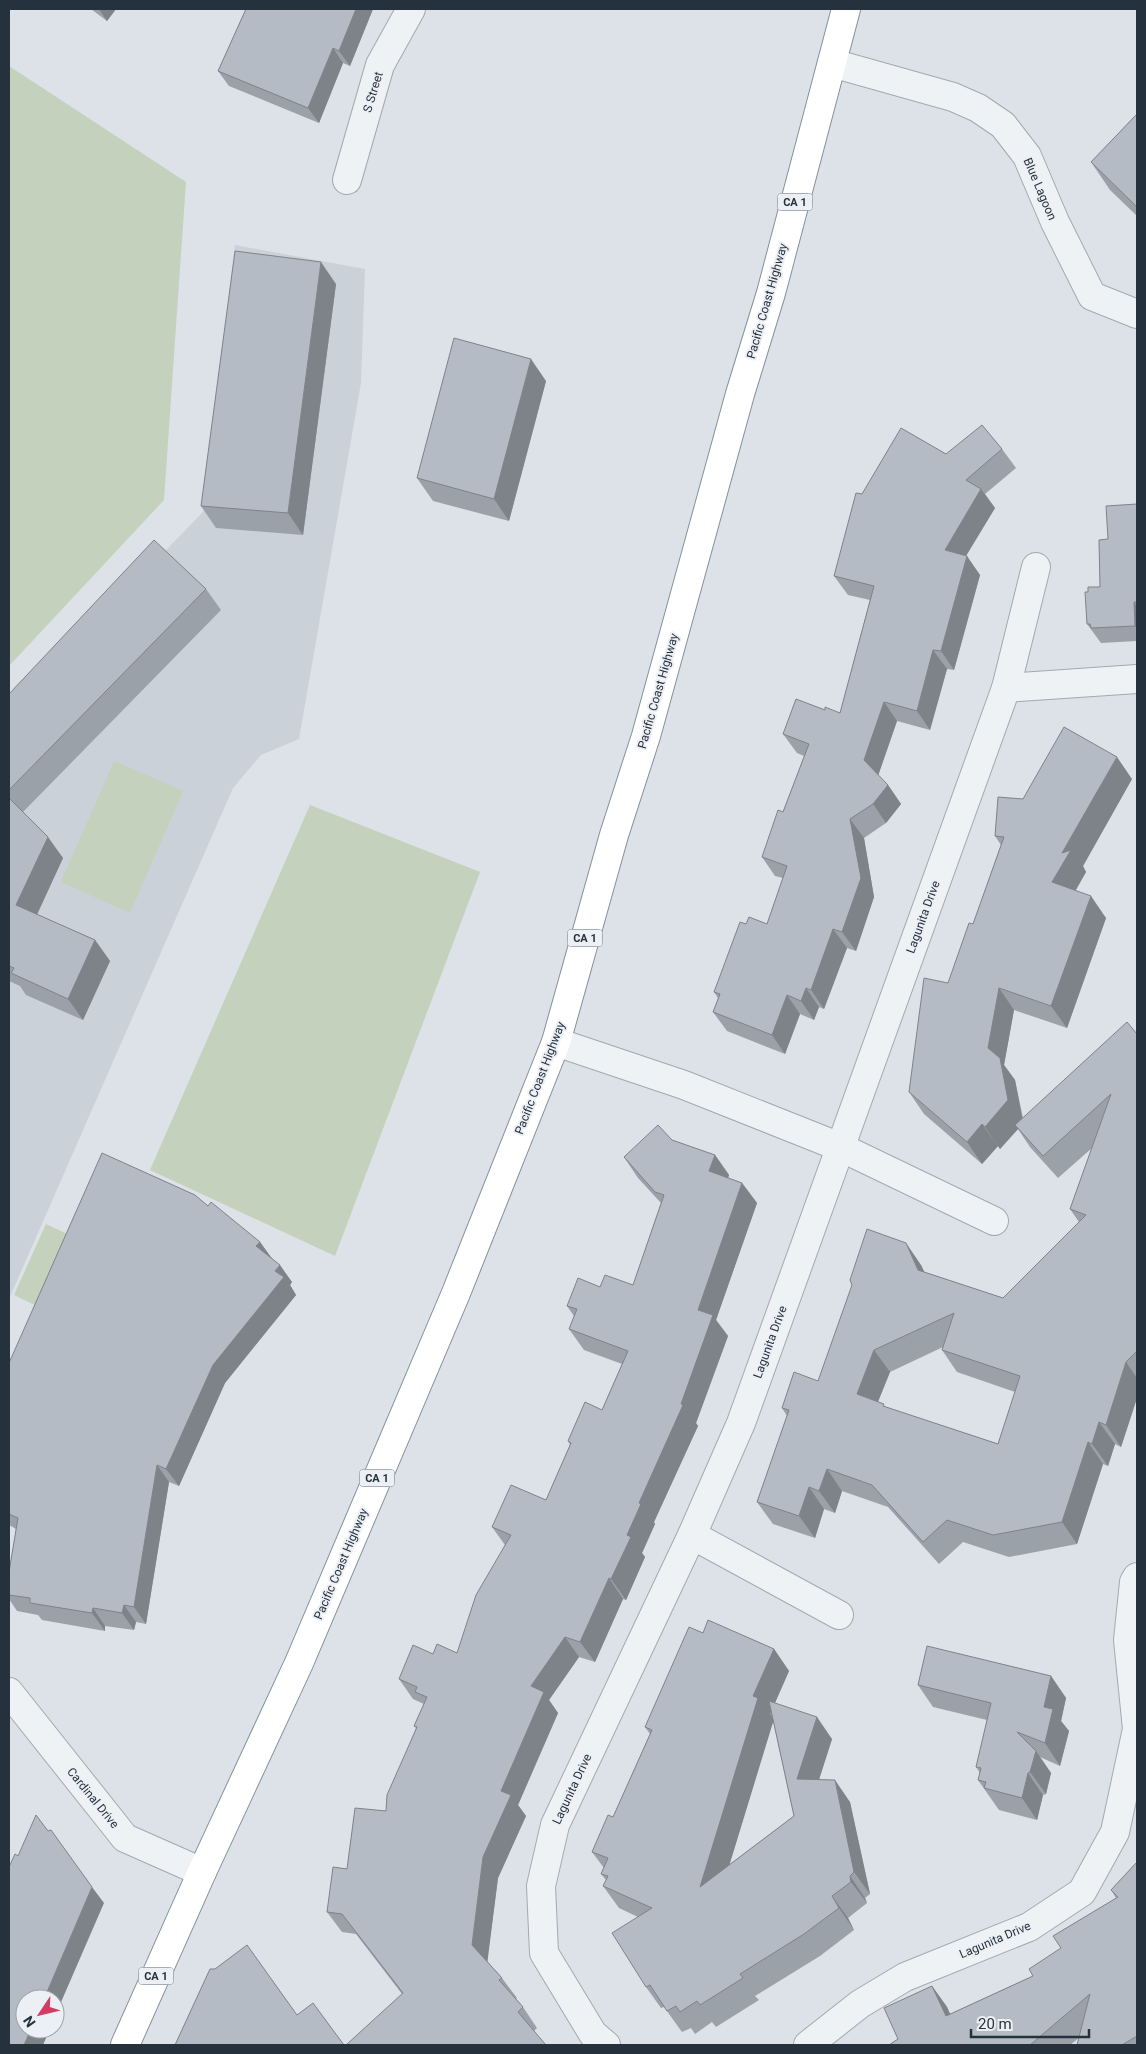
<svg xmlns="http://www.w3.org/2000/svg" width="1146" height="2054" viewBox="0 0 1146 2054" font-family="Roboto,sans-serif">
<style>
.built{fill:#cad1d9}
.green{fill:#c4d1bd}
.lines{fill:none;stroke-linecap:round;stroke-linejoin:round}
.street-casing{stroke:#a2a9b1;stroke-width:30}
.highway-casing{stroke:#84919e;stroke-width:30}
.street{stroke:#eff2f5;stroke-width:28}
.highway{stroke:#fff;stroke-width:28}
.wall{fill:#9ba1a9;fill-rule:evenodd}
.shaded-wall{fill:#7e8389}
.building{fill:#b4bbc4;stroke:#7e8389;fill-rule:evenodd}
.labels{text-anchor:middle;stroke-width:4;stroke-linejoin:round;paint-order:stroke}
.shield{fill:#ecf0f5;stroke:#616a75;stroke-width:1}
.shield-label{font-size:11px;font-weight:bold;fill:#26313e}
.street-label{font-size:12px;fill:#26313e;stroke:#ecf0f5}
</style>
<rect width="100%" height="100%" fill="#dce2e7"/>
<path class="built" d="M235,245l130,24 -4,114 -62,356 -38,16 -28,33 -224,511v-587l194,-200z"/>
<g class="green">
<path d="M9,66l177,116 -22,318 -155,166z"/>
<path d="M114,761l69,30 -53,122 -69,-31z"/>
<path d="M310,805l170,67 -145,384 -185,-86z"/>
<path d="M46,1224l32,15 -33,71 -31,-15z"/>
</g>
<g class="lines">
<g class="street-casing">
<g id="street">
<path d="M832,63l121,34 25,11 25,17 24,31 28,66 37,74 45,18"/>
<path d="M347,180l33,-115 31,-56"/>
<path d="M1006,688l131,-9"/>
<path d="M556,1042l128,43 156,62 154,74"/>
<path d="M692,1535l147,80"/>
<path d="M9,1692l116,146 77,34"/>
<path d="M606,2045l-13,-11 -49,-81 -3,-67 14,-61 137,-290 49,-112 265,-735 30,-121"/>
<path d="M808,2045l52,-41 45,-27 124,-50 53,-35 33,-60 22,-103 -9,-89 6,-58 3,-5"/>
</g>
</g>
<g class="highway-casing">
<path id="highway" d="M125,2045l77,-173 97,-209 157,-370 100,-251 58,-207 32,-99 94,-342 31,-101 75,-284"/>
</g>
<use href="#street" class="street"/>
<use href="#highway" class="highway"/>
</g>
<g class="wall">
<path d="M91,9h25l-9,12z"/>
<path d="M246,9h127l-23,57 -7,-3 -24,60 -90,-37 -11,-15z"/>
<path d="M1137,114v102l-27,-26 -19,-28z"/>
<path d="M336,284l-33,251 -87,-7 -15,-22z"/>
<path d="M546,381l-37,140 -76,-20 -16,-23z"/>
<path d="M1002,449l14,19 -31,26 10,14 -29,48 14,19 -26,95 -7,-1 -17,61 -33,-9 -19,54 10,10 13,19 -15,19 -22,15 10,59 -18,54 -9,-3 -23,61 -5,-2 -5,13 -14,-6 -15,40 -58,-23 -14,-19 5,-14 -4,-6 32,-68h21l16,-46 -8,-2 -13,-19 21,-45 21,-56 -7,-3 -14,-19 42,-24 15,3 30,-113 -22,-5 -14,-19 28,-82 84,-40z"/>
<path d="M1137,504v137l-36,2 -14,-19 1,-32 12,-5 8,-48z"/>
<path d="M206,589l15,21 -198,202 40,46 -26,57 58,25 15,21 -27,59 -57,-25 -6,-9 -11,-5v-287z"/>
<path d="M1132,779l-49,87 3,6 -11,19 31,27 -39,110 -53,-18 -10,55 11,15 8,38 114,-84v364l-16,49 -6,-3 -7,22 -5,-2 -26,80 -68,13 -46,-15 -24,22 -51,-57 -46,-16 -7,22 -11,-4 -9,29 -42,-14 -16,-22 30,-86 -5,-8 36,-27 103,-116 3,7 79,26 76,-76 -9,-13 22,-61 -34,30 -28,-31 -12,-18 -18,20 -2,-3 -16,18 -58,-50 -15,-22 39,-109 25,-59 28,-79 -6,-9 28,-37zM943,1347l-1,3 15,22 58,20 -17,52 -112,-36 -8,-6 12,-30z"/>
<path d="M672,1140l43,15 14,20 -1,3 14,5 15,20 -41,117 12,16 -32,87 2,3 -44,96 1,2 -13,29 3,4 -19,43 -3,-1 -28,63 -16,-5 -30,43 9,13 -40,92 8,11 -28,62 -11,83 15,17 15,20 -1,1 7,8 14,21 -3,3 -132,-37 -46,-60 -14,-2 -15,-20 20,-43 39,-58 30,-83 -2,-2 10,-22 -11,-5 -14,-20 34,-25 24,-1 48,-108 -13,-18 54,-27 24,-55 -2,-4 34,-31 20,-46 -38,-14 -15,-21 5,-13 -7,-10 33,-19 33,-2 28,-82 -23,-25 -14,-21z"/>
<path d="M208,1206l52,36 11,15 21,25 -2,3 6,10 -71,88 -46,103 -10,-4 -23,142 -10,-2 -2,8 -29,-4v5l-63,-11 -4,-5 -21,-4 -8,-12v-27l7,-43 -7,-4v-162z"/>
<path d="M774,1649l15,22 -14,32 57,36 -13,41 31,22 20,92 -5,4 2,5 -19,15 6,12 -34,26 -65,40 4,4 -43,27 -4,-5 -17,12 -4,-6 -9,4 -18,-25 -3,1 -15,-21 -8,-70 -19,-9 -16,-22 3,-6 -5,-6 3,-6 -12,-16 21,-35 37,-83 -5,-7zM773,1721l21,95 -65,49z"/>
<path d="M1051,1676l15,22 -5,23 8,10 -9,35 -20,-9 11,16 -5,21 -3,1 -6,25 -38,-10 -21,-30 2,-7 -4,-6 11,-47 -54,-13 -15,-22z"/>
<path d="M1137,1862v183h-60l2,-7 -9,7h-181l9,-6 34,-53 15,21 3,7 83,-38 28,-28 55,-50 -5,-8z"/>
</g>
<g class="shaded-wall">
<path d="M99,9h17l-9,12z"/>
<path d="M356,9h17l-23,57 -11,-15z"/>
<path d="M333,48l10,15 -24,60 -11,-15z"/>
<path d="M321,262l15,22 -33,251 -15,-22z"/>
<path d="M531,359l15,22 -37,140 -15,-22z"/>
<path d="M981,489l14,19 -37,61 -13,-19z"/>
<path d="M967,556l13,19 -26,95 -13,-19z"/>
<path d="M1134,602l3,5v22l-2,-3z"/>
<path d="M933,650l14,19 -17,61 -13,-19z"/>
<path d="M884,702l13,19 -20,58 -13,-19z"/>
<path d="M1117,757l15,22 -49,87 3,6 -18,32 -16,-22 10,-29z"/>
<path d="M888,785l13,19 -15,19 -13,-19z"/>
<path d="M850,819l14,19 10,59 -18,54 -14,-19z"/>
<path d="M48,837l15,21 -32,69 -15,-22z"/>
<path d="M1091,896l15,22 -39,110 -16,-22z"/>
<path d="M833,929l14,19 -23,61 -13,-19z"/>
<path d="M95,940l15,21 -27,59 -15,-21z"/>
<path d="M806,988l13,19 -5,13 -13,-19z"/>
<path d="M999,988l15,22 -10,55 11,15 8,42 -8,3 3,4 -18,20 -15,-22 3,-79z"/>
<path d="M787,995l13,19 -15,40 -13,-19z"/>
<path d="M982,1124l16,22 -16,18 -15,-22z"/>
<path d="M715,1155l14,20 -5,16 -15,-20z"/>
<path d="M742,1183l15,20 -41,117 12,16 -32,87 2,3 -44,96 1,2 -13,29 3,4 -19,43 -15,-21 28,-76 42,-99 17,-94z"/>
<path d="M260,1242l12,17 -16,-13z"/>
<path d="M906,1243l15,22 13,27 -16,-22z"/>
<path d="M280,1265l12,17 -2,3 6,10 -71,88 -46,103 -13,-17 47,-104z"/>
<path d="M874,1350l16,22 -18,44 -15,-22z"/>
<path d="M1126,1362l11,16v20l-16,49 -15,-22z"/>
<path d="M1099,1422l16,22 -7,22 -16,-22z"/>
<path d="M1088,1442l15,22 -26,80 -15,-22z"/>
<path d="M157,1465l12,17 -23,142 -12,-17z"/>
<path d="M827,1469l15,22 -7,22 -16,-22z"/>
<path d="M809,1487l15,22 -9,29 -16,-22z"/>
<path d="M609,1578l14,21 -28,63 -15,-20z"/>
<path d="M124,1605l12,17 -2,8 -12,-17z"/>
<path d="M93,1608l12,18v5l-13,-18z"/>
<path d="M565,1637l14,20 -30,43 9,13 -40,92 8,11 -28,62 -11,87 -15,-20 11,-88 48,-171z"/>
<path d="M774,1649l15,22 -19,43 4,5 -58,190 -16,-22 53,-191z"/>
<path d="M1051,1676l15,22 -5,23 8,10 -9,35 -15,-23 -1,-36z"/>
<path d="M817,1717l15,22 -20,62 -15,-22z"/>
<path d="M1036,1751l15,22 -5,21 -16,-22z"/>
<path d="M1028,1773l15,22 -6,25 -15,-22z"/>
<path d="M835,1780l15,22 20,92 -16,-22z"/>
<path d="M850,1876l15,22 2,5 -16,-21z"/>
<path d="M92,1887l12,16 -49,113v-17h-11z"/>
<path d="M832,1896l16,22 6,12 -15,-22z"/>
<path d="M932,1986l15,21 14,31 -15,-22z"/>
<path d="M31,2029h19l-7,16h-19z"/>
</g>
<g class="building">
<path d="M246,9h110l-17,42 -6,-3 -25,60 -90,-37z"/>
<path d="M1137,114v93l-46,-45z"/>
<path d="M235,251l86,11 -33,251 -87,-7z"/>
<path d="M454,338l77,21 -37,140 -77,-21z"/>
<path d="M982,425l20,24 -36,31 15,9 -36,61 22,6 -26,95 -8,-1 -16,61 -33,-9 -20,58 24,25 -15,19 -23,15 11,59 -19,54 -9,-3 -22,61 -5,-2 -5,13 -14,-6 -15,40 -59,-23 7,-18 -6,-2 26,-70 6,2 3,-7 18,7 20,-58 -25,-9 16,-47 5,2 26,-68 -26,-10 13,-35 29,11v-3l15,6 34,-127 -40,-10 22,-83 6,1 39,-66 45,26z"/>
<path d="M1137,504v98h-3l1,24 -44,2 -1,-4h-3l-2,-32h3v-5h12l-1,-47 9,-1 -2,-33z"/>
<path d="M154,540l52,49 -197,201v-96z"/>
<path d="M1064,727l53,30 -55,96 9,-3 -19,32 39,14 -40,110 -52,-18 -11,60 12,10 8,42 -23,27 -3,-3 -15,18 -58,-50 15,-114 24,5 21,-60 4,1 31,-87 -9,-1 3,-39 25,2z"/>
<path d="M9,798l39,39 -32,68 79,35 -27,59 -57,-26 3,-5 -5,-2z"/>
<path d="M1127,1022l10,12v317l-11,11 -20,63 -7,-3 -7,22 -4,-2 -26,80 -69,13 -46,-15 -24,22 -51,-57 -45,-16 -8,22 -10,-4 -10,29 -42,-14 32,-92 -7,-2 12,-36 24,9 34,-96 -2,-5 17,-51 39,14 12,27 85,28 83,-83 -16,-6 41,-115 -68,62 -28,-31zM954,1313l-12,37 78,26 -22,68 -115,-38 1,-2 -27,-10 17,-44z"/>
<path d="M658,1125l14,15 43,15 -6,16 33,12 -44,127 15,5 -32,89 2,1 -44,98 2,1 -14,31 4,2 -20,42 -2,-1 -29,64 -15,-5 -34,49 13,6 -43,99 10,4 -28,62 -11,88 30,33 -3,2 24,27 -5,5 28,33h-200l57,-52 -61,-79 -15,-2 6,-45 14,2 8,-61 31,3 1,-16 30,-68 -3,-1 13,-29 -12,-5 2,-5 -18,-8 14,-34 20,9 4,-10 20,9 19,-58 35,-60 -19,-8 19,-42 35,15 25,-57 -3,-2 17,-39 17,8 26,-59 -59,-22 8,-20 -10,-3 11,-28 22,9 5,-12 28,10 31,-90 -9,-3 -31,-35z"/>
<path d="M102,1153l93,42 13,11 3,-4 49,40 -4,4 24,19 -5,6 9,6 -71,88 -47,104 -9,-4 -23,142 -10,-2 -2,8 -29,-5 -1,5 -62,-10v-5l-21,-3v-23l9,-54 -9,-4v-151z"/>
<path d="M708,1620l66,29 -21,47 5,2 -58,189 94,-71 -25,-115 48,16 -20,62 38,1 19,92 -4,4 1,6 -19,14 7,12 -35,26 -64,40 3,4 -43,27 -3,-4 -17,11 -4,-6 -9,5 -17,-26 -4,2 -34,-54 40,-25 -49,-22 5,-10 -7,-2 7,-16 -16,-6 16,-37 5,2 39,-87 -7,-3 44,-100 14,6z"/>
<path d="M927,1646l124,30 -7,31 9,2 -8,34 -28,-11 19,19 -6,21 -2,1 -6,25 -38,-10 2,-6 -8,-2 3,-12 -5,-1 15,-64 -73,-18z"/>
<path d="M36,1815l12,16 3,-1 41,57 -48,112h-19v30h6l-7,16h-15v-178l6,-13 3,2z"/>
<path d="M1137,1862v174l-15,9h-45l13,-51 -60,51h-141l9,-6 -14,-31 48,-22 14,30 87,-40 -4,-7 32,-21 -8,-12 65,-39 -7,-7z"/>
<path d="M247,1945l50,70 16,-12 31,42h-169l35,-76h5z"/>
</g>
<g class="labels">
<g class="shield">
<rect x="777.5" y="193.5" width="35" height="17" rx="4"/>
<rect x="567.5" y="929.5" width="35" height="17" rx="4"/>
<rect x="359.5" y="1469.5" width="35" height="17" rx="4"/>
<rect x="138.5" y="1967.5" width="35" height="17" rx="4"/>
</g>
<g class="shield-label">
<text x="795" y="206">CA 1</text>
<text x="585" y="942">CA 1</text>
<text x="377" y="1482">CA 1</text>
<text x="156" y="1980">CA 1</text>
</g>
<g class="street-label">
<text transform="translate(373 92) rotate(-73)" y="4">S Street</text>
<text transform="translate(1040 189) rotate(67)" y="4">Blue Lagoon</text>
<text transform="translate(767 301) rotate(-74)" y="4">Pacific Coast Highway</text>
<text transform="translate(658 691) rotate(-74)" y="4">Pacific Coast Highway</text>
<text transform="translate(923 917) rotate(-70)" y="4">Lagunita Drive</text>
<text transform="translate(540 1078) rotate(-69)" y="4">Pacific Coast Highway</text>
<text transform="translate(770 1342) rotate(-70)" y="4">Lagunita Drive</text>
<text transform="translate(341 1564) rotate(-67)" y="4">Pacific Coast Highway</text>
<text transform="translate(572 1789) rotate(-65)" y="4">Lagunita Drive</text>
<text transform="translate(93 1798) rotate(51)" y="4">Cardinal Drive</text>
<text transform="translate(995 1940) rotate(-23)" y="4">Lagunita Drive</text>
</g>
</g>
<rect width="1146" height="2054" fill="none" stroke="#26313e" stroke-width="20"/>
<g transform="translate(40 2014) rotate(235)"><circle r="24" fill="#ecf0f5" stroke="#9da4ac"/>
<path d="M0-4L9 19L0 12L-9 19Z" fill="#d13d62"/>
<text y="-8" font-size="14" font-weight="bold" text-anchor="middle" fill="#26313e">N</text>
</g>
<path d="M971 2029v8h118v-8" fill="none" stroke="#26313e" stroke-width="2.5"/>
<text x="978" y="2029" font-size="15" fill="#26313e" stroke="#ecf0f5" stroke-width="4" paint-order="stroke">20 m</text>
</svg>
